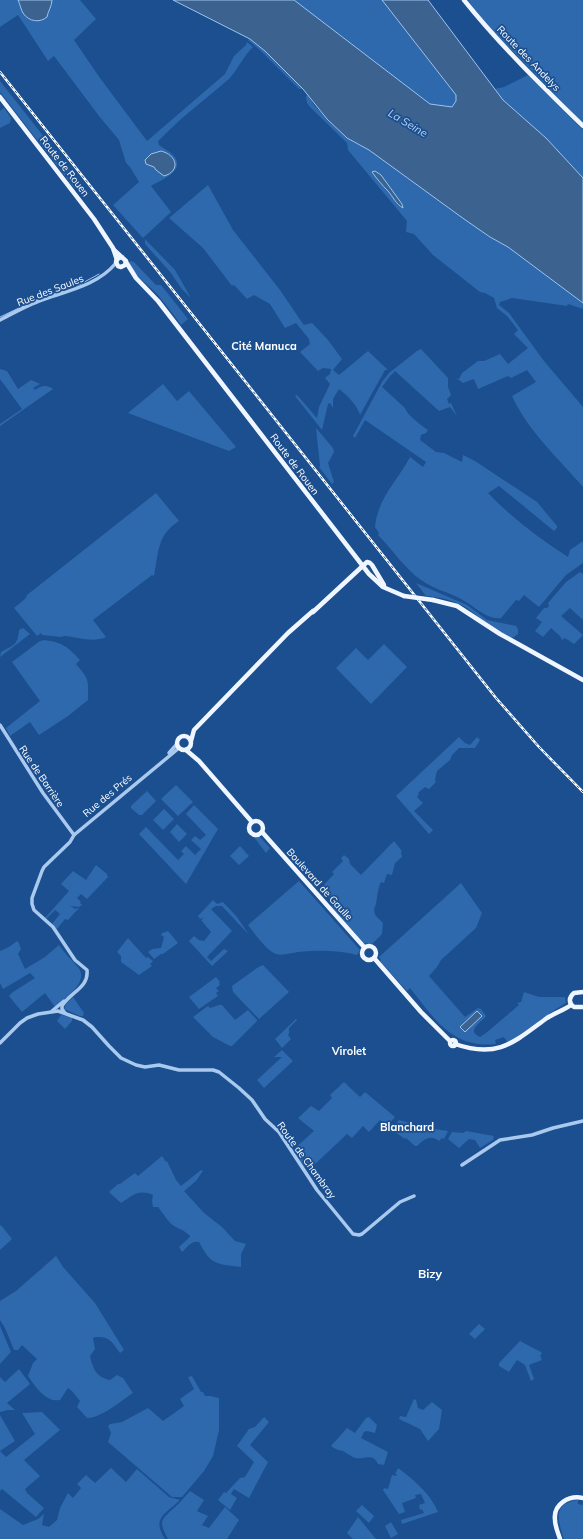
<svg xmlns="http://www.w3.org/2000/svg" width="583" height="1539" viewBox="0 0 583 1539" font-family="Mulish,sans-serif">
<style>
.green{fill:#2e69ad}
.water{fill:#3c6290;stroke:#9cc4f0}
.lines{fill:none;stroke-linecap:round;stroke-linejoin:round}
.stream{stroke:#9cc4f0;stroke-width:1}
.minor{stroke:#a9c9ee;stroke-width:3.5}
.major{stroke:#f0f6ff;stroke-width:4.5}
.rail-casing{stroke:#fff;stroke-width:2.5}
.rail{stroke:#1b4f8f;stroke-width:1;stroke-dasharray:3;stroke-linecap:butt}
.major-bridge{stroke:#f0f6ff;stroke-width:4.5}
.labels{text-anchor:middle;stroke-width:3.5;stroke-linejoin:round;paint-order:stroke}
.street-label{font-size:10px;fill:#fff;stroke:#1b4f8f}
.water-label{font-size:11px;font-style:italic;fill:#b5d3f5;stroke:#1b4f8f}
.neighbourhood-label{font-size:11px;font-weight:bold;fill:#fff;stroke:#1b4f8f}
.quarter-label{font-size:12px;font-weight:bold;fill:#fff;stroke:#1b4f8f}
</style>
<rect width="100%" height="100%" fill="#1b4f8f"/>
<g class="green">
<path d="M0,0h18l5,13 25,-3 4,-10h28l16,19 -22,21 26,38 47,63 78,-67 9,-18 12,-11 1,-3 6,5c-10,10 -15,22 -24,32l-48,40 -23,22 1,4c4,3 12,7 15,11 12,15 -13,24 -23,30l20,26 -28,26 -30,-33 26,-23 -9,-15 -4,-4 -7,-23 -20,-24 -45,-60 -6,5 -30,-46 -18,12z"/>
<path d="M294,0h88l74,95v6l-4,6 -22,-3z"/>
<path d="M468,0h115v123l-100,-102z"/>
<path d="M250,39l15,12 38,38h-4l-38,-38 -13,-11z"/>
<path d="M528,75l55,55v48l-37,-40 -43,-38 -8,-11 9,-2z"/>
<path d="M0,81l81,103 -6,5 -75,-97z"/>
<path d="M308,95l6,10 13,14 20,19 22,12 95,69 26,18 18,10 75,56v6l-15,-5 -1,2 -55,-8 -12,4 -1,3 10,8 35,48 39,46v80c-25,-29 -55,-56 -71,-91l24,-14 -9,-12 -16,8 -3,-2 -30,13 -4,-10 -11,4 -7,-5 3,1 3,-6 16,-12h6l16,-7 8,10 20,-16 -14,-14 4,-4 -11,-14 -10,-8 -3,-10 -9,-5 -5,-1 -47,-37 -19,-21 -8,-2 1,-11 -59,-71 -1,-7 -37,-36 -3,-4 -1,-7z"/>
<path d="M4,108l7,10 -1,5 -10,5v-17z"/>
<path d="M208,185l25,45 47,60 21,31 3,4 8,-2 16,17 14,19 -9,11 6,5 29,-24 20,19h-3l-25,45c-3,-10 -13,-20 -21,-26l-6,10v9l-3,-5 -2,1 -6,26 -27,-34 2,-1 20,23 2,-11 11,-23 -5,-6 5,-4 1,-5 -8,-1 -5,3 -18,-19 10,-8 -1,-5 -13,-16 -11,5 -15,-24 -16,-9 -7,4 -13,-14 -2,1 -29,-38 -34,-30z"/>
<path d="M145,239l30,31 16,28 -10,-10 -10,-15 -26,-29z"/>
<path d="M131,261l3,1 22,23h5l27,34 -7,6c-7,-10 -15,-20 -23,-30 -8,-9 -27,-22 -29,-33z"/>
<path d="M421,349l27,29v9l3,8 -4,4 2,5 2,-1 6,13 -7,-9 -11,4 -44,-40 -5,5 -8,11 23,21c2,7 16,17 23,22l-2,3 -5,2 -1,5 16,12 8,1 18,9 1,-7 12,6 62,41 20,24v2l-3,3 -55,-45 -11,7c24,25 51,45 80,64l2,-7 13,-9v22l-17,12 -27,32 -15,-12 -5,6 -3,-1 -15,18c-14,2 -27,-12 -38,-18 -14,-8 -30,-11 -42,-20 -15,-10 -30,-32 -43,-45l1,-2 -4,-6c3,-30 22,-45 35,-70l13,10 3,-5 -61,-42 -10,18 -2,-2 29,-54 7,-9 28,-22z"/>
<path d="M0,369l7,2 11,18 13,-9 9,4 -7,4 2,2c6,-4 11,-6 18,-1l-53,37v-2l22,-15 -22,-30z"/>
<path d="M163,384l14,17 12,-10 47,56 -7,4 -101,-38z"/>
<path d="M316,428l17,20 1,4 -6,11 6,19 -2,2 -13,-17 1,-1z"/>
<path d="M156,493l23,28c-22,14 -20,30 -25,55l-2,-1 -59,45 13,17c-12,6 -29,0 -42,-1l-3,1 -19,-2 -1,-2 -4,3 -23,-28 11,-9 2,-4z"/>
<path d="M580,572l3,2v46l-13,-12 -9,8 22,19 -9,9 -9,-6 -3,2 -2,-4 -9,-8 -8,9 -8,-6 7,-9 -6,-4 8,-10h3l2,-2 -1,-3 18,-21z"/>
<path d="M416,583l51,22 20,15 29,6 2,3v5l-4,3c-13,3 -37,-23 -49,-30 -12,-7 -26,-10 -39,-11z"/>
<path d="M23,628l7,6 -30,23 1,-5c12,-7 17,-6 18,-22z"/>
<path d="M44,640c18,2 24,7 36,20l-4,4c14,17 12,15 12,36l-20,16 -29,19 -9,-13 -20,14 -4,-8 34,-27 -28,-39 28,-21z"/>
<path d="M384,644l23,23 -36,37 -35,-36 20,-20 12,12z"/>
<path d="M459,737l6,6 5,2 7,-8 3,3 -5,8h-16l-7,7 -2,5 -13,11 -2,9 1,2 -7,7 -4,-2 -7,6 1,1 -2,3 6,6 -9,8 19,19 -4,4 -33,-38z"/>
<path d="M176,785l17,17 -15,14 -17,-17z"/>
<path d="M147,791l9,10 -14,14h-3l-8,-7v-2z"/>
<path d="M194,805l24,24 -32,55 -47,-50 7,-7 32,33 6,-6 -3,-3 5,-5 9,9 6,-6 -10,-9 4,-4 5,4 6,-5 -20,-21z"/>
<path d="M164,809l10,10 -11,11 -10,-10z"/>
<path d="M177,824l10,10 -8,8 -9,-10z"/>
<path d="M253,836l7,1 10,11 -4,5z"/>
<path d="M394,841l8,10 -1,1 1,5 -7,6 -3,12 -5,-1 -3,9 -3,-1c-5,10 -3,20 -7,27l1,6 8,8 -1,11 -10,10 -9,-1 -32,-37 3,-3 -14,-14 14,-15 -2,-2 11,-11 -2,-3 3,-3 5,4 1,5 11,11z"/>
<path d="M240,846l9,10 -10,9 -9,-9z"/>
<path d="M96,865l11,9v2h2l-22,23 -6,-5 -4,4 4,4 -1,1 2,2 -3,2 -9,-1 4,2v1l5,-1 -11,12 -3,-1 -8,10 -5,-5 8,-10 -5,-4 -9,9 -1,-1 24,-27 -8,-7 12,-13 13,9z"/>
<path d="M299,881l61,69 -3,5c-19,-5 -39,-5 -59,-3 -6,1 -16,4 -22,2 -9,-3 -22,-21 -28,-29z"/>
<path d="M461,883l21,30 -6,15 -35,32 -4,7 -8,9 36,41 13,-9 3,1 5,7c-4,6 -21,15 -6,21l6,-4 33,-28 -2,-2 4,-1 3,-10 15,5h26l1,6 -10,6 -48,34 -4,-6 -9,3 1,4c-44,5 -62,-26 -86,-56l-3,3 -27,-30 1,-1 -2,-3z"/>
<path d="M213,900l4,4 6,-2 14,15 12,18 -27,-29h-6l-5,3 21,22 -25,26 4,4 13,-12 4,2 -16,15 -23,-25 5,-5 5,4 5,1 7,-9 -10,-12 3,-3 -4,2 -2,-3z"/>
<path d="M168,931l10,12 -15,11h-2l-7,5 -6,-7 4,-3 9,-1 3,-11 -3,-2 1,-2z"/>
<path d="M128,938l18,20 2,-1 5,4 -3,3 2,2 -13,9 -18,-13v-6l-4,-4z"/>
<path d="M17,941l2,2 2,6 -3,5 7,15 20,-12 14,-12c6,9 12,14 19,22 12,15 -13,31 -23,40l-10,-14 -23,19 -13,-16 4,-4 22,-14 -5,-5 -27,16 -3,-6v-32l9,-4z"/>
<path d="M263,965l26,27 -30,27 -26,-27 -1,-6 25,-18z"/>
<path d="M216,977l4,5 -1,1 1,2 -4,3 3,3 -3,2 2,3 -19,13 -10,-12z"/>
<path d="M73,997l11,16 -1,3h-3l-16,-7 2,-5z"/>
<path d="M219,1005h3l13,15 13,-10 9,10v1l-25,25h-2l-17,-9 -20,-20 15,-11 2,2z"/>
<path d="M61,1015l11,2v4l-7,8 -8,-8z"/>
<path d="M296,1019l1,1 -8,8v6l-1,1 3,4 -9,9 -7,-9z"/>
<path d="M282,1050l11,11 -29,27 -7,-8 25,-23h-8z"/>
<path d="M344,1082l16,15 5,-5 30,25 -8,9 -7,-6 -11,12 -6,-6 -11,12 -5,-4 -34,32 -9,1 -11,-17 21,-19 -16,-13 13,-12 8,5 13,-13 -2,-3z"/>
<path d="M399,1120l29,8 20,3 -4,8 -2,-1 -3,3c-9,-7 -15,-2 -22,5h-2l-9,-8 -1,1 -13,-9z"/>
<path d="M466,1131l28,5 -1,4 -13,8 -5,-8 -6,-1 -10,9 -11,-9 4,-7 11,1z"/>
<path d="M162,1156l4,6 1,-1 9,19 5,6 20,-16 2,1 -7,10 -12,10 20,22 18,14 13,14 11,3 -5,10v13c-25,-3 -30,-2 -42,-25 -7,-2 -12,5 -17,10l-3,-5 11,-10v-1c-5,-5 -8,-6 -14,-9 -8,-4 -12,-13 -18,-20h-5l-1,-6 1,-6c-15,-6 -19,0 -32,8l-12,-11 9,-8h2l15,-11 3,3z"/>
<path d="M1,1225l11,14 -12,11v-24z"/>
<path d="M56,1256l7,11 32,36 29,47 -4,3c-8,-11 -10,-17 -25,-16l-2,1 2,11 -5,7c3,13 6,21 20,24l7,-5 6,3 10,15c-12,8 -32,25 -46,25l-10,-11 3,-6 -8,-10 -4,-3 -8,12c-14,3 -25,-14 -32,-24l5,-13 4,-4 -15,-14 -4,5h-4l-9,-22 -5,-8v-19l16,-10z"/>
<path d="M479,1324l6,5 -10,10 -6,-5z"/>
<path d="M0,1326l11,26 -11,12z"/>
<path d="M520,1341l21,11 1,2 -2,1 2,5 -13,5 5,14 -3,2 -6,-16 -8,-5 -8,12 -10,-6v-3z"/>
<path d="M19,1369l11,15 -23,19 8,7h-7l-8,2v-35l5,5z"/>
<path d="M192,1376l9,16h2l2,4h5l9,2v32l-6,26 -9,15 -22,26h-10l-64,-55 3,-9 -3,-7 2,-2 12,-2 26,-14 15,13 21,-15 -4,-7 14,-10 -6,-12z"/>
<path d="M414,1399l2,1 2,8 5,2 9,-8 10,8 -3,19 -11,12 -8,-12 -21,-10 1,-3 6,1z"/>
<path d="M42,1412l18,18 -36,30 16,16 -15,13 2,4 17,15 -8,9 -34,-28 -2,2v-76l15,26 -15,10 6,6 29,-23 -13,-21z"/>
<path d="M264,1417l5,5 -19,23 18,17 -19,36 -15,-9 -3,5 6,4 -7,12 -12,-10 6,-8 2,1 14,-15 5,-1 9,-15 -17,-16 12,-17 6,-2z"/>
<path d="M369,1417l8,8 -2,8 -8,-2 -3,1 -3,6 27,14 -4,13 -6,-1c-5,-12 -15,-4 -23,-6 -5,-2 -8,-5 -12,-7 -5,-1 -8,-2 -12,-5l16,-18 8,5 11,-15z"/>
<path d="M111,1468l15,14 11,-13 1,1 31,27 11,3c-14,14 -29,17 -15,39h-165v-30l23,16 15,-6 6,-5 -2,11 7,2 8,-7 3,-12 8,-15 5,5 8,-10 -4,-4 9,-9 9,8z"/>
<path d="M398,1468c16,12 32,25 40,44l-36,12 -1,-4 23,-7 -2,-4 -2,1 -1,-5 6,-2 -4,-9 -6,1 1,3 -14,5 3,9 -6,2 -16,-24 1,-2 4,1 4,-14 4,1 1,-2h-2z"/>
<path d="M190,1491l14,9 -7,11 11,5 -6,9 7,3 16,-21 14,13 -12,19h-59c-10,-19 -7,-19 7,-32 6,-5 10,-11 15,-16z"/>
<path d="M578,1500v4l5,1v34h-19c-6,-18 -12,-36 14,-39z"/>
<path d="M362,1505l12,11 -5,7 -13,-12z"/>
<path d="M358,1517l18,22h-23l-6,-6z"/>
<path d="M391,1522l7,12 -7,4 -6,-12z"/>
</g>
<g class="water">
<path d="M18,0h34c0,6 -4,11 -5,17 -7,6 -18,5 -24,-4 -2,-3 -3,-9 -5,-13z"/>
<path d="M173,0h121l136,104 22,3 4,-6v-6l-74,-95h46l75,100 43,38 37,40v125l-75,-56 -18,-10 -26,-18 -95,-69 -22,-12 -20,-19 -24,-30 -38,-38 -15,-12z"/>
<path d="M161,151c16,4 20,20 3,25l-8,-6 -2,-3 -8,-3 -1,-4 6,-6z"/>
<path d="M375,171l6,4 21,29 1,4c-7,-4 -10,-11 -15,-17 -6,-6 -11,-12 -16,-19z"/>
<path d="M477,1011l5,5 -17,16 -5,-5z"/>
</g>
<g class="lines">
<g class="stream">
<path d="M77,286l22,-12"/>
<path d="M0,317l38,-18 25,-8"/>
</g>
<g class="minor">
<path d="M0,320c13,-7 26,-14 39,-19 27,-10 58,-15 77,-38"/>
<path d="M0,725l43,68 31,42"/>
<path d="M169,753l8,-9"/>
<path d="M52,1011l12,-10"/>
<path d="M65,1013l-3,-4v-3c8,-14 27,-18 25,-36l-12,-10 -22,-33 -19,-17 -2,-6v-6l10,-27 2,-4 26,-25 4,-7 105,-87"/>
<path d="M0,1043l20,-20 7,-5 11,-4 20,-3 25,9 9,7 17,19 12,12 15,7 9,2 14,-2 20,5h34l6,2 20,16 13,12 13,19 14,13 38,58 36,44 6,1 3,-1 38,-32 14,-6"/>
<path d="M462,1165l38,-25 32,-5 21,-7 30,-7"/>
</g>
<g class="major">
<path d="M464,0c36,45 78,86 119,126"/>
<path d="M0,97l94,122 19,29 4,12"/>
<path d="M114,250l12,11 -1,4 -4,2 -3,-1 -2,-4 1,-3 5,-2"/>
<path d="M126,262l10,16 22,23 211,273 14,13 21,9"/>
<path d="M433,600l24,6 43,28 83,46"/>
<path d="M313,612l54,-50 3,1 2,2 12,20"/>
<circle cx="184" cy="743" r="7"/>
<path d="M191,741l3,-11 94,-97 25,-22"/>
<path d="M186,750l13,11 53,61"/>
<circle cx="256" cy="828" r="7"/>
<path d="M262,832l102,115"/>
<circle cx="369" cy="953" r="7"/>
<path d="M374,958l47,54 29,29"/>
<path d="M583,992l-9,1c-5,4 -6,10 0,14h9"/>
<circle cx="453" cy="1043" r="3"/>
<path d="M455,1044c43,15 59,-2 92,-26 8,-5 17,-8 24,-13"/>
<path d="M560,1539c-2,-6 -5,-13 -5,-19 -2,-16 14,-25 28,-22"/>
</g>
<g class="rail-casing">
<path id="rail" d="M0,72l496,626 43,49 44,45"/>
</g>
<use href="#rail" class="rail"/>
<path class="major-bridge" d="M404,596l29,4"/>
</g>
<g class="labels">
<g class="street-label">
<text transform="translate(529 58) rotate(46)" y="4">Route des Andelys</text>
<text transform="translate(65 166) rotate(52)" y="4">Route de Rouen</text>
<text transform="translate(50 290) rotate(-21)" y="4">Rue des Saules</text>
<text transform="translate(295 464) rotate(53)" y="4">Route de Rouen</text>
<text transform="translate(42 776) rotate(56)" y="4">Rue de Barrière</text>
<text transform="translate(107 795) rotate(-40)" y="4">Rue des Prés</text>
<text transform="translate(320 884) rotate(48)" y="4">Boulevard de Gaulle</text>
<text transform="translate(307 1160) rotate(54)" y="4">Route de Chambray</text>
</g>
<g class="water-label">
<text transform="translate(408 123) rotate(31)" y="4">La Seine</text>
</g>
<g class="neighbourhood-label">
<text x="264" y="350">Cité Manuca</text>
<text x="349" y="1055">Virolet</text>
<text x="407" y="1131">Blanchard</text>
</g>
<g class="quarter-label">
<text x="430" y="1278">Bizy</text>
</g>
</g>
</svg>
